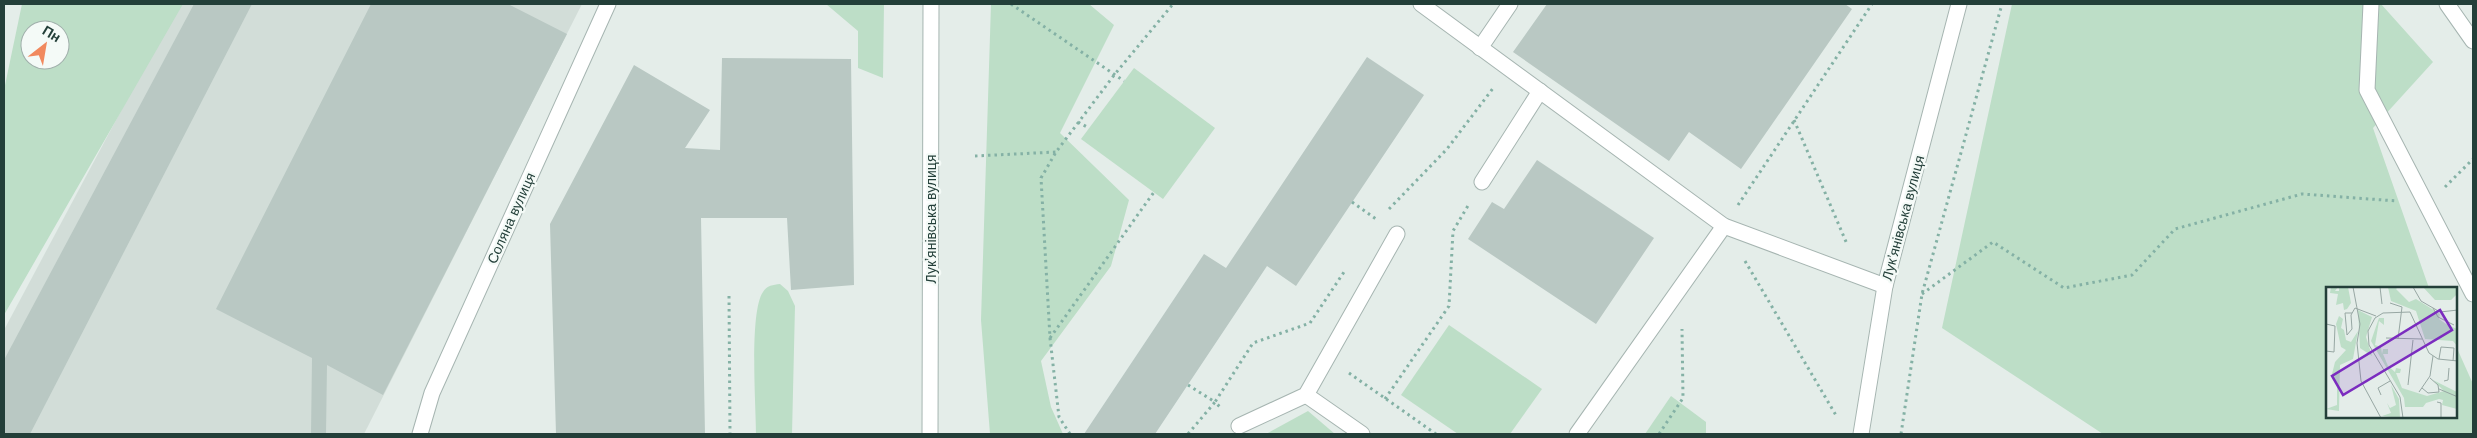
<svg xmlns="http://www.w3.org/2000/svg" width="2477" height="438" viewBox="0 0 2477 438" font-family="'DM Sans',sans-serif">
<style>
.built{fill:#d2ddd8}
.green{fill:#bddec7;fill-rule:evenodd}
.building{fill:#b9c8c3}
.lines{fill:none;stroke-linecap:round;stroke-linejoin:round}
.lane-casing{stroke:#a6b5b1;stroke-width:17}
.street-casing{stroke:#a6b5b1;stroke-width:17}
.path{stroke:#84b1a5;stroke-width:3;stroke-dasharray:2.5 4;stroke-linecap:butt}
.lane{stroke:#fff;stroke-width:15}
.street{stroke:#fff;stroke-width:15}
.labels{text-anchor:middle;stroke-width:4.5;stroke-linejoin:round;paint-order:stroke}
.street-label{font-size:14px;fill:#233f39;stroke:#f4faf7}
.inset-road{fill:none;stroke:#97a7a3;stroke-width:1}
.view{fill:#7b2cbf;fill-opacity:0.15;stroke:#7b2cbf;stroke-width:2.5}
.inset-edge{fill:none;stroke:#233f39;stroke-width:2.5}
</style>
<rect width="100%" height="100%" fill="#e4ede9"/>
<path class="built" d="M178,4h404l-218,430h-360v-104z"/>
<g class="green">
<path d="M22,4h161l-179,311v-225zM30,30h30v30h-30z"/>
<path d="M826,4h58l-1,74 -25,-10v-37z"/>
<path d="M991,4h98l25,21 -54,108 69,67 -18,66 -70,95 10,46 12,27h-73l-9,-114z"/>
<path d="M2012,4h369l52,58 -60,66 56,160h-102v129h129v-71l17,38v50h-370l-161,-106z"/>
<path d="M1134,68l81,60 -52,71 -82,-60z"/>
<path d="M780,284l8,7 7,15 -3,128h-36c0,-28 -7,-122 7,-142 4,-7 10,-7 17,-8z"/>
<path d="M1449,325l93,64 -32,45h-52l-57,-39z"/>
<path d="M1671,396l35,26v12h-61z"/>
<path d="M1308,411l27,23h-69z"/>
</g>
<g class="building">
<path d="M194,4h58l-222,430h-26v-74z"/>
<path d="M371,4h137l59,30 -184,361 -56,-30 -1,69h-15l1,-76 -96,-49z"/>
<path d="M1547,4h298l7,5 -111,160 -52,-37 -20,29 -156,-109z"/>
<path d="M1367,57l57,38 -128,191 -29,-20 -112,168h-71l120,-180 22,14z"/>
<path d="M722,58l129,1 3,226 -63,5 -4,-72h-86l4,216h-149l-6,-210 84,-159 76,45 -25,38 35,2z"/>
<path d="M1537,160l117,78 -58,86 -128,-85 24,-37 12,7z"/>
</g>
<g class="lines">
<g class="lane-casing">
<g id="lane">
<path d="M1421,4l303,222 161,60"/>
<path d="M2371,4l-4,86 106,204"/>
<path d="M1480,48l30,-44"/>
<path d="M1482,182l58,-91"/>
<path d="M1306,395l56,39"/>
<path d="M1239,426l67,-31 91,-161"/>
<path d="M420,434l12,-41 176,-389"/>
<path d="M1577,434l147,-208"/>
</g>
</g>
<g class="street-casing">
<g id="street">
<path d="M2447,4l26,37"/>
<path d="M930,434l1,-430"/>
<path d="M1861,434l24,-148 74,-282"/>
</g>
</g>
<g class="path">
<path d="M1011,4l113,77"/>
<path d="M1794,120l53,124"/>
<path d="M1078,122l11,6"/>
<path d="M975,156l81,-4"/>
<path d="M2445,187l28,-28"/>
<path d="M1352,202l24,17"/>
<path d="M1738,205l134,-201"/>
<path d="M1389,209l58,-60 47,-62"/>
<path d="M1745,261l92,156"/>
<path d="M1922,294l71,-52 71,46 68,-13 43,-46 127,-35 95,7"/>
<path d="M729,296l1,138"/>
<path d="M1050,338l104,-146"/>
<path d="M1349,373l87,61"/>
<path d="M1188,385l27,17 38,-59 57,-20 34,-51"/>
<path d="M1385,399l64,-93 4,-75 16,-27"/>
<path d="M1070,434l-11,-17 -9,-79 -9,-160 15,-26 59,-78 58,-70"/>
<path d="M1188,434l27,-32 7,7"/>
<path d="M1659,434l24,-36 -1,-69"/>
<path d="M1901,434l21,-140 80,-290"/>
</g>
<use href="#lane" class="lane"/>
<use href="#street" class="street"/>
</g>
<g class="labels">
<g class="street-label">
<text transform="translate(511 218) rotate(-66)" y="5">Соляна вулиця</text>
<text transform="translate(1903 218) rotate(-75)" y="5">Лукʼянівська вулиця</text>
<text transform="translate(931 219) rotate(-90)" y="5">Лукʼянівська вулиця</text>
</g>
</g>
<g transform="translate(2326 287)">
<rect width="131" height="131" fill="#e4ede9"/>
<path d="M5,0h7l-3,4h4v-4h9l3,16 -4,6 -3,1 -1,-7 -7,2 2,-11 -8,-1zM62,0h10l-2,2 13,13 7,-3 24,15 -1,5 7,5 11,5v17l-4,-5 -28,-2 -9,-28 -25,-10zM97,0h34v7l-6,6h-16zM32,23l14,7 -6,20 6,19 -12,-8zM13,29l4,3 -2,9 3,2 2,10 5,2 7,-11 -5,28 -13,6 -1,46 -13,-2 11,-4v-20l-5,-11 3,-12 11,-12 -5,-3 -5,-23zM53,31h5v7l-5,-4 -4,24 6,2 1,7 1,-5h5v5h-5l5,12 7,6 1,-4 5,1 -1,4h-4l6,15 25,8 17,-5 -11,-11 24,12v17l-15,-4 1,-5 -4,-1 -13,4 -3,4h-18l-1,-9 -33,-57zM65,98l8,14 1,19 -18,-2 9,-3 -4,-10 3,5 6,-3z" fill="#bddec7"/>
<path class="inset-road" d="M27,0l7,37 -3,19 4,38 20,37M54,0l2,17M87,0l8,14 19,11 18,-2M64,16l12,4 -4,32M29,21l21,8M107,21l5,9 16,8M26,26h-7l2,22 5,-6 -1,-14 4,-7M0,37l9,2 -1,26 -8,-1M60,51l36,1M113,72l2,-12 13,1 -1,13M118,94l4,-1 1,-12M82,98l5,-45M96,101l6,5 11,-1 -1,-7 -8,-7M113,102l19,8M93,105l11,-16 3,-20M55,108l-3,-7 12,-7M111,115l4,1v15M77,131l-3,-21 -31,-52 -1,-14 7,-13 8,-5 27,-1 19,41 9,6 20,2"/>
<path class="view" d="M114,23l12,20 -109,65 -11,-19z"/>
<rect width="131" height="131" class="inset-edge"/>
</g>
<rect width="2477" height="438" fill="none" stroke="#233f39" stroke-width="10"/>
<g transform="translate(45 45) rotate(31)"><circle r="24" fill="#f4faf7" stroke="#a0afab"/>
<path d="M0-4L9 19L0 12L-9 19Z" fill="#f1895e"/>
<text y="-8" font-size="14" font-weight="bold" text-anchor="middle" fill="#233f39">Пн</text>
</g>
</svg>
